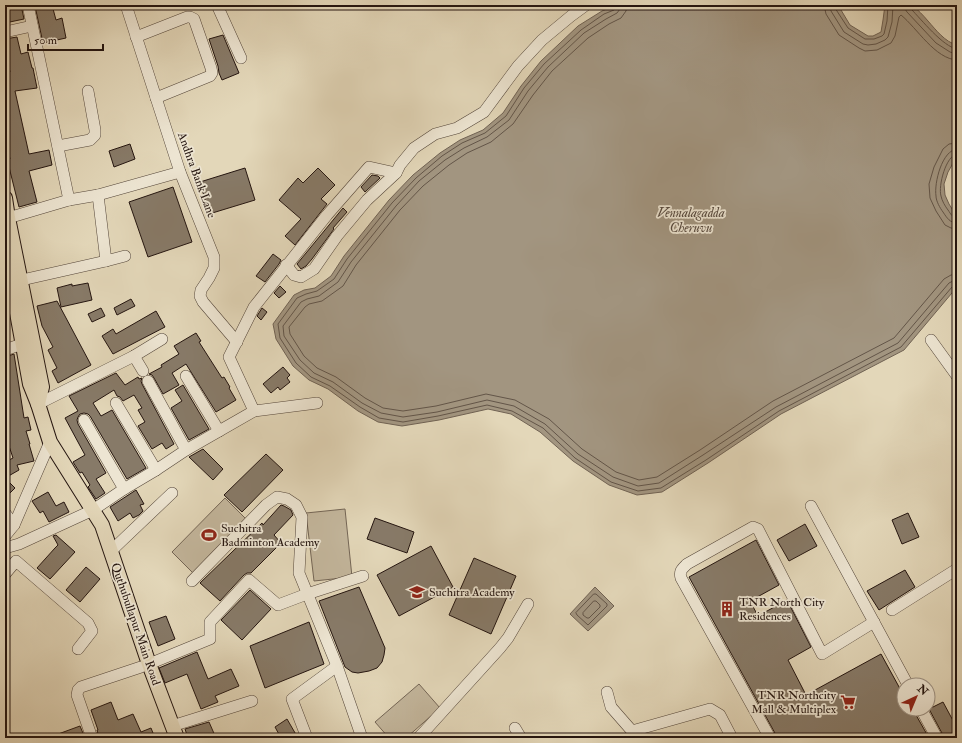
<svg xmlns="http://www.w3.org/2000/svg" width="962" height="743" viewBox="0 0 962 743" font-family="'IM FELL Double Pica',serif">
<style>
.green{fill:#c3b69c;stroke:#746656}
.water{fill:#a29580;stroke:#706253}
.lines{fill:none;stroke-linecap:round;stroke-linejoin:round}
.shore{stroke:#635548;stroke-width:1}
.building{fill:#877a68;stroke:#241510}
.minor-casing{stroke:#54463a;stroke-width:12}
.major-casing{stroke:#241510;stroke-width:16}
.minor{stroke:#ede5d2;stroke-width:11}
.major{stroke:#e3d7b9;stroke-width:14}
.labels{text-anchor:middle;stroke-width:3.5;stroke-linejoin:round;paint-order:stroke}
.street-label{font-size:12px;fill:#241510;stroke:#ede5d2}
.poi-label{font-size:12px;fill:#241510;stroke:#ede5d2;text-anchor:start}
.water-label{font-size:13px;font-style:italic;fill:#56483d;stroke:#ede5d2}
</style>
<rect width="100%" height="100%" fill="#e3d7b9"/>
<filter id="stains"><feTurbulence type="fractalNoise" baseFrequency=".005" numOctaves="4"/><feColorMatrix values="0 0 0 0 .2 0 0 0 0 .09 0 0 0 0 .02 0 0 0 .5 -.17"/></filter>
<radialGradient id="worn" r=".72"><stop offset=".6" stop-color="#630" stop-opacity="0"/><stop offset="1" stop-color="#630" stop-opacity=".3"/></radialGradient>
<g class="green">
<path d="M225,498l21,21 -53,54 -21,-21z"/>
<path d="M345,509l7,68 -38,4 -8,-68z"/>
<path d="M419,684l21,24 -34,30h-17l-14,-16z"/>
</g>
<g class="water">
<path d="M616,5h222l12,20 18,11h5l8,-4 2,-12 2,-15h27c6,5 11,10 16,16 8,9 17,21 29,24v111l-9,16 -4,12 1,11 4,9 8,13v70l-53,63 -123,64 -73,49 -46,29 -25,3 -28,-10 -36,-24 -33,-29 -29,-18 -23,-5 -49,11 -37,6 -24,-4 -20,-11 -30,-22 -19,-9 -16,-14 -17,-27 -3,-15 21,-29 10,-5 11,-2 16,-12 13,-20 45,-56 24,-25 27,-22 20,-13 23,-10 20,-17 18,-27 20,-25 37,-35 24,-15z"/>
<path d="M595,587l19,19 -26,25 -18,-17z"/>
</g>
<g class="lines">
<g class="shore">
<path d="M616,5l-1,3 -1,2 -10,4 -23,16 -37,34 -20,24 -18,28 -21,17 -23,10 -20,13 -26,22 -24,25 -45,56 -13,20 -17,12 -11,3 -9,4 -19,26 2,14 16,25 15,14 19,9 30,21 19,11 24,4 35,-6 49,-11 25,6 31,17 32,30 36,24 27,9 23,-3 45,-28 73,-49 122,-64 51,-60 5,-2"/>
<path d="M621,5l-1,4 -3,4 -11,6 -22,14 -36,34 -20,24 -19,29 -22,17 -23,11 -19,12 -26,21 -23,25 -45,56 -13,20 -19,14 -12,3 -6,3 -18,24 1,10 16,24 14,13 19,9 29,21 19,10 22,4 34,-5 50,-12 27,6 31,18 33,30 35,23 25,9 21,-3 44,-28 73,-48 122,-64 51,-60 4,-2 4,-1"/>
<path d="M627,5l-1,6 -5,7 -12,6 -21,14 -36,33 -19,24 -20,29 -22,18 -24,11 -18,12 -26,21 -23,24 -44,55 -13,21 -21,15 -13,3 -4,3 -16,20 1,7 14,22 13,12 19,9 29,21 18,10 20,3 33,-5 50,-12 29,6 34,19 33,30 34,23 23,8 18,-3 43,-27 73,-49 121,-63 50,-59 7,-4 6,-1"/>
<path d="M824,5l2,9 13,21 20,13 6,3 12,-1 14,-7 4,-7 4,-19 2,-2c16,13 34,44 56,45"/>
<path d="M830,5l1,6 13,21 19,12 5,1 8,-1 9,-4 3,-3 4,-15 1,-17"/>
<path d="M835,5v3l13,20 17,11h9l8,-3 2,-2 3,-13 1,-16"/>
<path d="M905,5v4l2,3 29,31 14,9 7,2"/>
<path d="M910,5l1,4c10,10 32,38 46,40"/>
<path d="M957,143l-8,1 -6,5 -9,18 -5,17 1,14 6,13 9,14 6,3 6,1"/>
<path d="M957,149c-15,1 -23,34 -21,47 0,5 4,12 7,16 4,6 7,11 14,11"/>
<path d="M957,154c-11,1 -19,32 -16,42 1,5 4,10 7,14 3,4 4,8 9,8"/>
<path d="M594,594h2l11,10v2l-19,19 -11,-10 -1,-2z"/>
<path d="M594,601h2l4,4v2l-11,11h-2l-4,-3v-2z"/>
</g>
</g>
<g class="building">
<path d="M5,5h16l3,14 -19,4z"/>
<path d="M38,5h14l4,15 6,-2 4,20 -23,5 -8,-37z"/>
<path d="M223,35l16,38 -17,7 -3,-7 -1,-7 -9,-27z"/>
<path d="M17,37l4,17 7,-2 4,16h1l4,20 -22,3 14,63 20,-4 3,15 -23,6 8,31 -18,5 -12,-48h3l-5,-22v-64l5,-1 -3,-15 1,-1 -3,-13v-4z"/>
<path d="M130,144l5,15 -21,8 -5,-16z"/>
<path d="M245,168l10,32 -46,14 -9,-32z"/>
<path d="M318,168l17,17 -14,14 6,5 -32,41 -10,-9 16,-17 -22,-19 19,-22 5,5z"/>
<path d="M372,175l6,1 2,2 -15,14 -4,-5z"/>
<path d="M173,187l19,55 -44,15 -19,-55z"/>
<path d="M343,208l4,4 -14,16 1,1 -22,30 -6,7 -5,3 -4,-5z"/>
<path d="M273,254l8,6 -2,4 -14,18 -9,-6z"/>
<path d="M88,283l4,17 -31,7 -4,-19 15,-4v2z"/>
<path d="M280,286l6,6 -7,6 -5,-5z"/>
<path d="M131,299l4,7 -18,9 -3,-7z"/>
<path d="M57,301l34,64 -33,18 -6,-12 5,-3 -9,-18 5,-3 -11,-21 -5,-20z"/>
<path d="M101,308l4,8 -13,6 -4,-8z"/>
<path d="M262,308l5,4 -6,8 -4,-4z"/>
<path d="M156,311l9,16 -52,27 -11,-18 11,-7 3,5z"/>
<path d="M196,333l5,8 -2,1 23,36 2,-1 6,10 -1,1 7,12 -20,12 -30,-48 -14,9 7,12 -16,9 -9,-16 -2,-3 -3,-1 13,-7 -1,-2 18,-11 -5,-8z"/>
<path d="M14,354l10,64 4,-1 3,13 -5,1 4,13h-1l5,17 -17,4 2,5 -14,8v-16l8,-4 -8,-24v-77z"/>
<path d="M283,367l7,8 -3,3 3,4 -10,8 -2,-3 -7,6 -8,-9z"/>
<path d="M116,373l9,12 13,-8 1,2 3,-1 -1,3 1,3 32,60 -8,5 -4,-6 -10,6 -14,-23 7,-4 -7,-12 4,-2 -8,-13 -11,6 -3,-4 -3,-1 -3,-6 -21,13 8,13 11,-6 34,58 -19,11 -37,-63 -2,-2 -4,-1 -4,1 -2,3 -1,3 1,4 28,49 -10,6 9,14 -9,6 -8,-12 2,-2 -8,-13 -2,1 -7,-11 12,-7 -20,-37 13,-7 -9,-15z"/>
<path d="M183,385l26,44 -20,11 -18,-32 11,-7 -7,-11z"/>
<path d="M203,449l20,20 -10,11 -24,-23z"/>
<path d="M266,454l17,16 -41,42 -18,-17z"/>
<path d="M5,478l10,10 -10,10z"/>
<path d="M136,490l8,14 -4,1 3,6 -4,4 -6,3 -3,-5 -12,8 -8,-14z"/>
<path d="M48,492l8,14 8,-4 5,10 -20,10 -6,-11 -3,2 -8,-12z"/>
<path d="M281,505l3,1 7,4 2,5 -19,20 7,8 -30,30h-4l-3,2 -24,26 -20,-18 62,-60 1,2z"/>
<path d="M908,513l11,24 -17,7 -10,-24z"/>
<path d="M375,518l39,14 -7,21 -40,-14z"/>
<path d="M805,524l12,22 -28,15 -12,-21z"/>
<path d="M56,535l19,17 -25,27 -13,-11 18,-20 3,-3 -5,-9z"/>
<path d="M756,540l23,45 -29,16 8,15 29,-16 24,47 -23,13 18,35 75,-41 23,42v13h7l4,7 1,-1 13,23h-152l-1,-3 -87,-158z"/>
<path d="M431,546l22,41 -54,29 -22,-41z"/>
<path d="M474,558l42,18 -25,58 -42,-19z"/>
<path d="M86,567l14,12 -20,23 -14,-12z"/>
<path d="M905,570l10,17 -36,23 -12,-19z"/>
<path d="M359,587l26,61 -1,7 -2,7 -5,6 -8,3 -11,2 -6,-1 -7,-5 -26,-66z"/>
<path d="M250,590l21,19 -29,31 -21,-20z"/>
<path d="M166,616l9,23 -17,7 -9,-24z"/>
<path d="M309,622l15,42 -59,24 -15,-42z"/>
<path d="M197,652l11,27 23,-10 8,17 -24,10 3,6 -17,7 -14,-35 -22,9 -6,-15z"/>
<path d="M111,702l7,18 15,-6 8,18 10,-4 4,10h-56l-2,-8h1l-7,-20z"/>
<path d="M943,702l14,26v10h-13l-1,-3 -14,-26z"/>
<path d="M287,719l11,19h-17l-6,-11z"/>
<path d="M209,722l7,16h-28l-3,-9z"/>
<path d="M80,726l5,12h-35v-1z"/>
</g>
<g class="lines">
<g class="minor-casing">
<g id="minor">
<path d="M28,5l41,195"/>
<path d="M126,5l54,167 34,85v11l-5,10 -8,12 -1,6 3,6 34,40"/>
<path d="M217,5l24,53"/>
<path d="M5,32l27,-6"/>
<path d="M136,37l51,-20h3l4,2 17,49 1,5 -2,3 -54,22"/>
<path d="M58,146l32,-6 5,-5v-5l-7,-39"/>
<path d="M98,195l8,66 19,-5"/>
<path d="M8,218l61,-18 29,-5 82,-23"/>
<path d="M286,265l8,10 7,2 13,-8 23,-33 30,-36 29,-27 4,-8 14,-17 21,-14 22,-6 27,-16 34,-46 24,-26 29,-24 15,-11"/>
<path d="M13,282l93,-21"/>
<path d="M931,340l26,36"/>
<path d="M5,350l17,-6"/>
<path d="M134,356l9,15"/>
<path d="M186,376l33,55"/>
<path d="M148,381l38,69"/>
<path d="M116,403l40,67"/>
<path d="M38,404l96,-48 28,-17"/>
<path d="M254,411l63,-8"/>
<path d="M84,420l40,69"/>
<path d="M811,506l97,179"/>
<path d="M5,513l9,12"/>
<path d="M5,536l9,-11 36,-83"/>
<path d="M5,548l14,-4 74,-34 31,-21 32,-19 30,-20 68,-39 -25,-54 25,-50 73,-92 42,-48 27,6"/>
<path d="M111,551l61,-58"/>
<path d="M5,574l11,-13 72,62 4,8 -14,18"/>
<path d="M192,581l74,-76 11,-8 10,2 9,6 6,12 -3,56 38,93 25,72"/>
<path d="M892,610l65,-41"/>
<path d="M149,664l61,-25v-17l39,-42 29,25 29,-11 56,-18"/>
<path d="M607,692l4,15 21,24 78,-22 10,6 12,23"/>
<path d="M921,709l16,29"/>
<path d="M172,726l80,-25"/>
<path d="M515,728l6,10"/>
<path d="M92,738l-15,-43 1,-5 3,-3 60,-20"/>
<path d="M307,738l-15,-39 45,-33"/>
<path d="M418,738l6,-6 76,-84 8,-10 20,-34"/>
<path d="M770,738l-89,-160c-2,-7 1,-9 6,-14l66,-37 5,2 64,125 52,-32"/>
</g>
</g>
<g class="major-casing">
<g id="major">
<path d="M5,198l3,20 34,169 -4,17"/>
<path d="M5,247l25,137 8,20 12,38 52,83 47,139 28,74"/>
</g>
</g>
<use href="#minor" class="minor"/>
<use href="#major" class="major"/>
</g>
<defs>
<g id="stadium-bare" transform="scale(1.2)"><path d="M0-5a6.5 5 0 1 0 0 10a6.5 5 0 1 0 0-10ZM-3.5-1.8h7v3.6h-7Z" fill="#8f2418" stroke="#ede5d2" stroke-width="2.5" paint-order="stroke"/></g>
<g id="school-bare" transform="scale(1.2)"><path d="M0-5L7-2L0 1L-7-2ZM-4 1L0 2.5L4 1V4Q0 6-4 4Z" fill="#8f2418" stroke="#ede5d2" stroke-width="2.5" paint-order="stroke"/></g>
<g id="building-bare" transform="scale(1.2)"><path d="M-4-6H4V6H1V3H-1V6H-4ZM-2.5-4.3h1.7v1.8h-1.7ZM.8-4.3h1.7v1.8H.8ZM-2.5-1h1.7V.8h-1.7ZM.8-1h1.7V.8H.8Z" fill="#8f2418" stroke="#ede5d2" stroke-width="2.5" paint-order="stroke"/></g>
<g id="supermarket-bare" transform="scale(1.2)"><path d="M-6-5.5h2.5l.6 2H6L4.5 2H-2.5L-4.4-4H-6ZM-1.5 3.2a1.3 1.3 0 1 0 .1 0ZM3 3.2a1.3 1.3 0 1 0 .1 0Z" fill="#8f2418" stroke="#ede5d2" stroke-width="2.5" paint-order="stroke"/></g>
</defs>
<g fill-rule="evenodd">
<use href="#stadium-bare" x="209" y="535"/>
<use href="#school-bare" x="417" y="592"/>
<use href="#building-bare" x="727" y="609"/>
<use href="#supermarket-bare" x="848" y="702"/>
</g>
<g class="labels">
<g class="street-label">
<text transform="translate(197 175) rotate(70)" y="4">Andhra Bank Lane</text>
<text transform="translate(136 624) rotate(71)" y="4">Quthubullapur Main Road</text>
</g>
<g class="poi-label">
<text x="221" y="532">Suchitra<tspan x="221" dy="14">Badminton Academy</tspan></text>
<text x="429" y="596">Suchitra Academy</text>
<text x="739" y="606">TNR North City<tspan x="739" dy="14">Residences</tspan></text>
<text x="836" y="699" text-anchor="end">TNR Northcity<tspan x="836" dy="14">Mall &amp; Multiplex</tspan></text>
</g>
<g class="water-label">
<text x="691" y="217">Vennalagadda<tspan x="691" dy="15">Cheruvu</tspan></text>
</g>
</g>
<rect width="962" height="743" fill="none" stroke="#e3d7b9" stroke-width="20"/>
<rect x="6" y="6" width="950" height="731" fill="none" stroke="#241510" stroke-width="2"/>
<rect x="10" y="10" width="942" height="723" fill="none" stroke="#241510"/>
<g transform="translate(916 697) rotate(44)"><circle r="19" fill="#ede5d2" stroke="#9d9284"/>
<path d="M0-3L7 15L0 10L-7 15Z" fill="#8f2418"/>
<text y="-6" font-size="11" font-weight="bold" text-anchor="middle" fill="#241510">N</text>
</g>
<path d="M28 44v6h75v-6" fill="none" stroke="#241510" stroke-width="2"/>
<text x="34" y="44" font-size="12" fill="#241510" stroke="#ede5d2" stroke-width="3" paint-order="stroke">50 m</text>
<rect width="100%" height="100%" filter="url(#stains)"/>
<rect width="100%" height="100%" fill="url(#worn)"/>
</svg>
